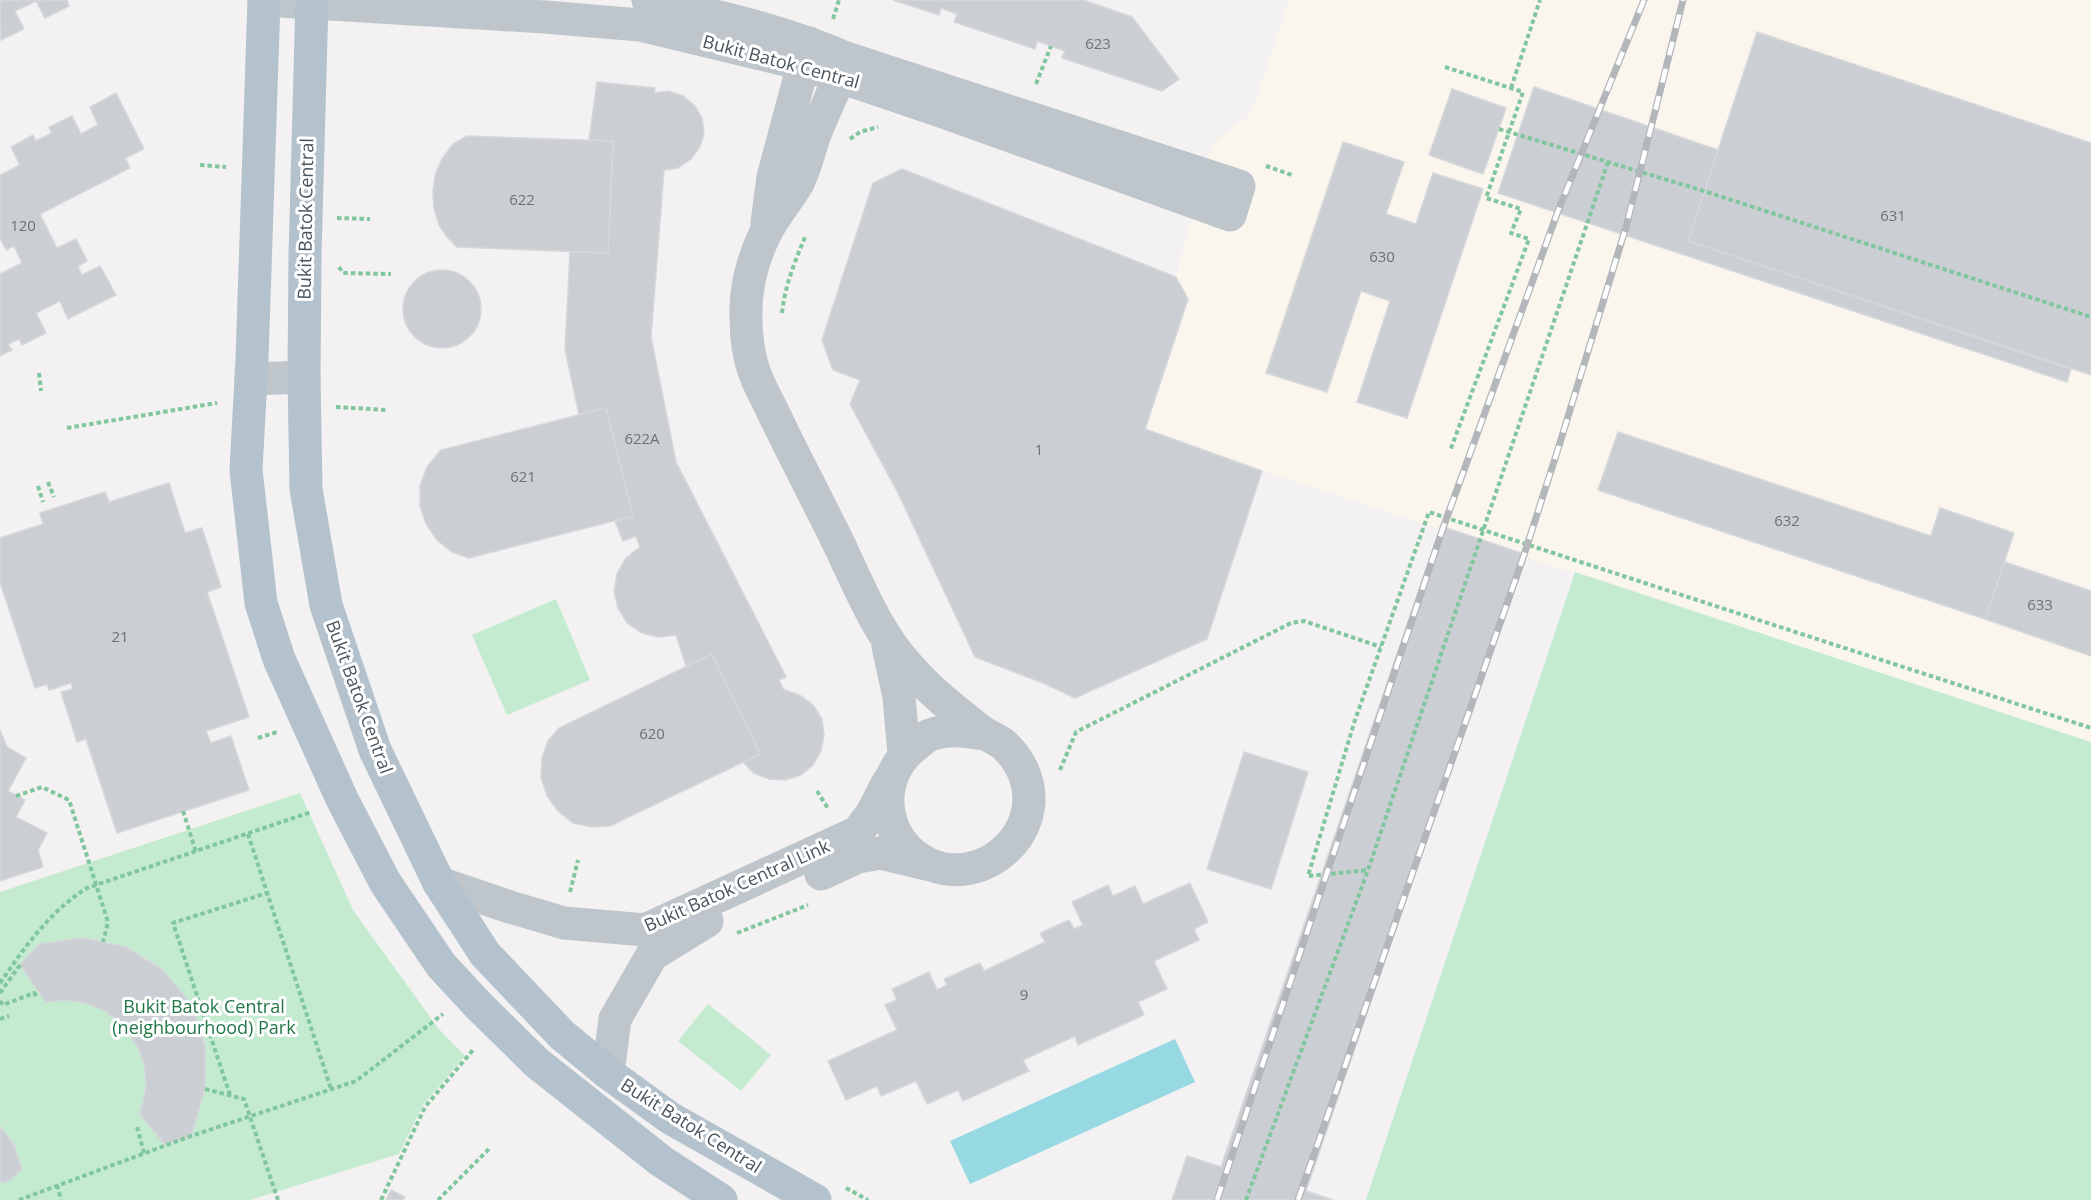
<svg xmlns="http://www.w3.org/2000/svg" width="2091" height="1200" viewBox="0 0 2091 1200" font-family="'Open Sans',sans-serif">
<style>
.commercial{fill:#fbf6ed}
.green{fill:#c4ebd0}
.water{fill:#96d9e3}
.building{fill:#cbced2;stroke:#d5d7db;stroke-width:1.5}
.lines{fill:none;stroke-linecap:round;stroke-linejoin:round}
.path{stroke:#80c69e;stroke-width:4;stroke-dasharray:4.5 3;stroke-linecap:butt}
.minor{stroke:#bec6cc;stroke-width:33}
.major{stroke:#b3c2cc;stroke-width:33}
.rail-casing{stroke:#b3b6ba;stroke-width:7}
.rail{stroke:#fff;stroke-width:4.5;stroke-dasharray:14;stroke-linecap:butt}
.labels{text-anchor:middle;stroke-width:6;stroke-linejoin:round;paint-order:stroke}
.number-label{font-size:15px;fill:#6a737a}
.street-label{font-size:18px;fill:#4a555c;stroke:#fff}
.park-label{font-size:18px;fill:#217746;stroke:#fff}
</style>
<rect width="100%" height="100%" fill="#f3f1f1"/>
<path class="commercial" d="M1289,0h802v742l-829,-271 -117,-42 43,-130 -12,-22 36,-133 39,-30z"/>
<g class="green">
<path d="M1575,572l516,170v458h-725z"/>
<path d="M556,599l34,81 -83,35 -35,-80z"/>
<path d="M300,793l53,117 85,118 27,28 -42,49 -24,49 -149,46h-250v-308z"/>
<path d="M708,1004l63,51 -30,36 -63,-50z"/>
</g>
<path class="water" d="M1175,1039l20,43 -225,102 -20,-43z"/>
<g class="building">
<path d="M0,0h67l2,6 -24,12 -9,-17 -21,10 9,18 -23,11z"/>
<path d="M893,0h190l49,17 47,62 -17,12 -100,-33 3,-7 -28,-10 -2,8 -81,-27 3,-8 -16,-6 -2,7z"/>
<path d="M1757,32l334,111v232l-403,-134z"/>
<path d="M597,82l58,6 -1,5 15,-2 14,5 12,10 7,12 2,15 -4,14 -9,12 -13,9 -14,2 -13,167 25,125 110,215 -7,3 4,9 18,7 12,9 9,14 2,16 -3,16 -8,14 -12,10 -16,5 -16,-1 -15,-6 -11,-11 17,-8 -48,-100 -26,12 -10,-31 -17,2 -17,-4 -15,-10 -9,-15 -4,-17 3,-17 9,-16 14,-11 -4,-11 -13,5 -8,-20 18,-5 -27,-108 -27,7 -14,-66 5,-97 38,1 5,-112 -24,-1z"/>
<path d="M1534,87l184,63 -30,91 383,128 -4,13 -569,-189z"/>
<path d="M1452,89l54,19 -23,66 -54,-19z"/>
<path d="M116,93l28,56 -19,9 5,10 -90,46 17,34 19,-9 11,22 -9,5 4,9 18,-9 16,29 -48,24 -8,-18 -24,12 10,20 -24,12 -3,-6 -11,5 4,6 -12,6v-82l22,-11 -8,-17 -8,4 -6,-12v-63l20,-10 -9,-18 22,-12 3,6 16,-8 -3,-6 23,-11 9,18 17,-9 -8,-18z"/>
<path d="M467,136l146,5 -5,112 -151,-6 -10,-10 -8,-12 -5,-16 -1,-17 2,-17 7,-16 11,-15z"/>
<path d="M1343,142l61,20 -18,52 30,10 17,-51 50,16 -76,229 -50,-16 33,-101 -29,-10 -34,101 -61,-19z"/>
<path d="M902,169l274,108 12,22 -43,130 117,42 -55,168 -132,59 -32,-15 -68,-26 -76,-162 -49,-91 10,-24 -27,-10 -11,-30 51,-157z"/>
<circle cx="442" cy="309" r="39"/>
<path d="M606,408l27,108 -164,42 -17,-6 -15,-12 -11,-16 -6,-18v-20l7,-19 14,-17z"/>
<path d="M1618,432l313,104 9,-28 74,25 -29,86 -387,-129z"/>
<path d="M169,483l16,50 17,-5 19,59 -14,5 42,125 -43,14 5,12 20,-7 18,54 -132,43 -31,-94 -9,3 -16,-50 12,-3 -2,-6 -22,7 -2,-6 -12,4 -35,-106v-44l43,-14 -3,-11 65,-21 4,10z"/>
<path d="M1441,526l83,28 -218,637 27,9h-161l15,-44 34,11z"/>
<path d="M2005,562l86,29v65l-106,-37z"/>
<path d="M712,654l48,100 -150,72 -18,1 -19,-4 -15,-12 -11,-15 -6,-19 1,-19 6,-17 11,-13z"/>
<path d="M0,730l7,17 19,11 -18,33 17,9 -9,17 31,16 -9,17 5,17 -43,14z"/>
<path d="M1244,752l64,20 -37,117 -64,-20z"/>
<path d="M1190,883l18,39 -14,7 5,11 -45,21 13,28 -29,13 6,13 -66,30 -3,-9 -52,24 6,11 -66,30 -5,-11 -31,14 -11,-23 -35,15 -4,-10 -31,14 -18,-39 69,-31 -12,-25 12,-5 -5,-11 37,-17 8,18 10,-5 -3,-6 36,-16 4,8 61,-29 -5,-9 29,-13 5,9 9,-4 -11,-23 36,-17 5,11 22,-10 8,18z"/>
<path d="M83,938l43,9 37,23 28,34 14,41v44l-14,47 -26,9 -25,-31 6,-26 -1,-19 -6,-20 -14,-22 -21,-17 -19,-7 -19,-3 -20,2 -26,-37 19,-21z"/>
<path d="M0,1126l14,19 8,25 -15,12h-7z"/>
<path d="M391,1190l14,7 -2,3h-17z"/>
</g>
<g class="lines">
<g class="path">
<path d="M833,19l6,-19"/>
<path d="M1445,67l78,25 -37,106 35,11 -10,24 18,6 -79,212"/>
<path d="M1036,84l15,-38"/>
<path d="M1511,88l29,-88"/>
<path d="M1499,129l205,62 387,126"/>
<path d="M850,139l10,-7 18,-5"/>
<path d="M1608,162l-240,708 -60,6 47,-156 74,-208c220,73 441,144 662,216"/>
<path d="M200,165l26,2"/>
<path d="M1266,166l26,9"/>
<path d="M337,218l33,1"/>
<path d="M339,267l4,6 48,1"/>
<path d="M782,313c3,-28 13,-52 24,-78"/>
<path d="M39,373l2,18"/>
<path d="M336,407l51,3"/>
<path d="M67,428l150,-25"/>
<path d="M48,482l6,15"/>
<path d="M38,486l5,16"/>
<path d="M258,738l19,-6"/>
<path d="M1060,770l16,-38 215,-109 13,-2 77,26"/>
<path d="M817,791l12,19"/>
<path d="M16,796l26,-9 27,13 39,122 -5,20"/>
<path d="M183,811l13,41"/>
<path d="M248,834l83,255"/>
<path d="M570,892l8,-32"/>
<path d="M737,933l71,-28"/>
<path d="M0,983c25,-36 49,-71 87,-95l224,-76"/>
<path d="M0,993l20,-28"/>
<path d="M0,1001l3,4 31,-12 3,4"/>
<path d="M0,1019l9,-3"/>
<path d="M205,1089l39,10 34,101"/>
<path d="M230,1095l-57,-172 94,-30"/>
<path d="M137,1127l7,26"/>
<path d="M57,1185l4,15"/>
<path d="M846,1188l22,12"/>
<path d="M19,1200l172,-64 165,-55 87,-67"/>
<path d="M381,1200l44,-93 48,-57"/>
<path d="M438,1200l51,-51"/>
<path d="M1246,1200l122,-330"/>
</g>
<g class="minor">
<path d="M264,0l281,17 95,8 162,39 136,46 292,105 9,-29 -393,-128c-63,-28 -131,-42 -198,-58"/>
<path d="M846,58c-8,27 -22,52 -32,79 -5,15 -9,32 -16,46 -10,17 -24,33 -33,51 -12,25 -20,55 -19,83 0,17 2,37 8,54 4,13 12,26 18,39 18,38 38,76 57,114 25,48 43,103 80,143 20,23 44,42 68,61 8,7 18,10 26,16 10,9 19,22 23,35 17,55 -42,107 -95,86 -50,-21 -58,-87 -16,-119 5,-4 9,-9 15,-11 19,-7 35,-4 54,-1"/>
<path d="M767,223l6,-46 36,-134"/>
<path d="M251,379l53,-2"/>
<path d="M888,646l11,51 5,57"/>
<path d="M821,874l37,-17 22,-4 46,11"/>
<path d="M439,883l71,24 54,16 81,7 213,-98 14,-19 16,-31"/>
<path d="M608,1073l7,-54 37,-64 55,-34"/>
</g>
<g class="major">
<path d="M264,0l-12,359 -6,111 15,133 18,56 63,140 43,83 56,83 38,41 58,57 124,98 60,39"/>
<path d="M312,0l-7,256 -1,121 2,112 20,116 49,145 64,133 46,71 77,81 46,38 62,45 145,82"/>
</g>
<g class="rail-casing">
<g id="rail">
<path d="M1217,1200l226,-672 115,-317 86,-211"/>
<path d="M1298,1200l226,-645 35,-109 67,-219 57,-227"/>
</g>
</g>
<use href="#rail" class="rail"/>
</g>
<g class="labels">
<g class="number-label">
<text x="1098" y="49">623</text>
<text x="522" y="205">622</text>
<text x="1893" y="221">631</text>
<text x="23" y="231">120</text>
<text x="1382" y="262">630</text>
<text x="642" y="444">622A</text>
<text x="1039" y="455">1</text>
<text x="523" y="482">621</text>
<text x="1787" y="526">632</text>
<text x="2040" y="610">633</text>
<text x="120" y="642">21</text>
<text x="652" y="739">620</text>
<text x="1024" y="1000">9</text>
</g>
<g class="street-label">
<text transform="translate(781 62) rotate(15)" y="6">Bukit Batok Central</text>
<text transform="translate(306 219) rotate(-89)" y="6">Bukit Batok Central</text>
<text transform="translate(359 697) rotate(70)" y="6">Bukit Batok Central</text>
<text transform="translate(737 886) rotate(-24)" y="6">Bukit Batok Central Link</text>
<text transform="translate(691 1126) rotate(32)" y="6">Bukit Batok Central</text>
</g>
<g class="park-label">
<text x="204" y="1013">Bukit Batok Central<tspan x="204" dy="21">(neighbourhood) Park</tspan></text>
</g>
</g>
</svg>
